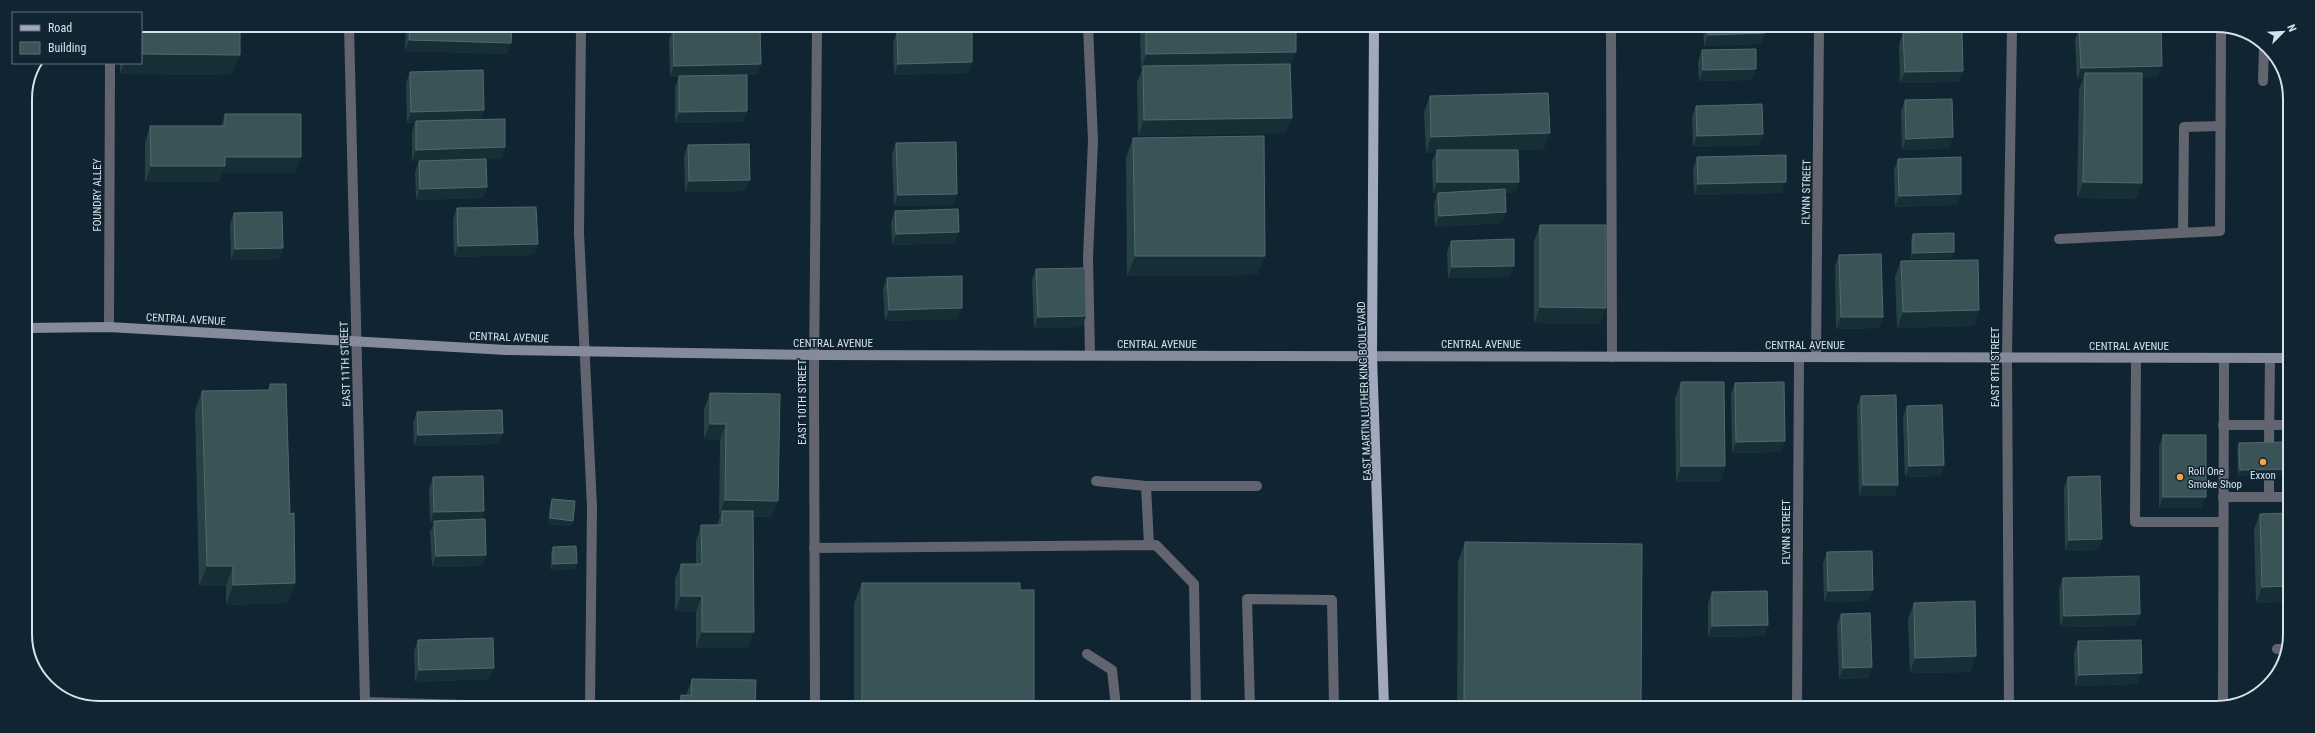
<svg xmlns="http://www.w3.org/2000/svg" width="2315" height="733" viewBox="0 0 2315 733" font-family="'Roboto Condensed',sans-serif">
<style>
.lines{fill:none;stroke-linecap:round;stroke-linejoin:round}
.service{stroke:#62656f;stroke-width:10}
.minor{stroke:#62656f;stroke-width:10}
.secondary{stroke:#868b9b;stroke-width:10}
.primary{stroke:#a3a9bd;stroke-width:10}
.wall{fill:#274245}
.shaded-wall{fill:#162f36}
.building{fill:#3a5357;stroke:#526a6e}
.poi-dot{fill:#f5a345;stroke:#112431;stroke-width:1.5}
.labels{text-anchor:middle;stroke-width:3;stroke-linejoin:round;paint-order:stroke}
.street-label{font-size:11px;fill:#d6e2ea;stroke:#112431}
.poi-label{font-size:11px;fill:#d6e2ea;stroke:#112431;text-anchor:start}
.rim{fill:none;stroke:#d6e2ea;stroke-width:2}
</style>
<rect width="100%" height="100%" fill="#112431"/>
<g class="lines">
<g class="service">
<path d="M581,26l-2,207 13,274 -2,199"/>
<path d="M1088,26l5,115 -5,117 2,97"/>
<path d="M1611,27l1,330"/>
<path d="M2263,81l1,-35"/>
<path d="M2183,232l1,-105 36,-1"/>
<path d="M2059,239l161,-8 1,-203"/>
<path d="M2136,358l-1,164h88"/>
<path d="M2223,425h65"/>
<path d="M2269,448l1,-90"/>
<path d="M1096,481l50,5"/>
<path d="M2223,497h65"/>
<path d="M2269,497v-22"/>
<path d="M1149,545l-3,-59h111"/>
<path d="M814,548l342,-3 38,39 2,123"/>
<path d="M2277,649h10"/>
<path d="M1087,654l25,16 4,37"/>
<path d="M365,702l133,4"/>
<path d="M2223,706l1,-348"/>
<path d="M1250,707l-3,-108 85,1 2,107"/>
</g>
<g class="minor">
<path d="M349,25l16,677"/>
<path d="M109,327l1,-264"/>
<path d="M1816,357l3,-330"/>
<path d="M815,706l-1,-329 3,-351"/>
<path d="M1797,707l2,-350"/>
<path d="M2009,708l-2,-351 5,-330"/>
</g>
<path class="secondary" d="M25,328l84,-1 397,23 308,5 1475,3"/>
<path class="primary" d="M1374,27l-2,329 12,351"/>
</g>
<g class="wall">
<path d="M406,25l106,1 -5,28 -102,-3z"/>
<path d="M1140,26h156l-6,42 -4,65 -148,3 -1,-54 5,-12h-1z"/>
<path d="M1703,27h62l-4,17 -57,2z"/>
<path d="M673,28l84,47h-10v36l-4,11 -68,1v-36l4,-10h-9l-1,-38z"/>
<path d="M2079,28l79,49h-16v106l-6,16 -59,-1 2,-109 4,-10h-6l-2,-39z"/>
<path d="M897,32l75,30 -4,11 -74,2 -1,-32z"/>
<path d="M1903,33l60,38 -4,11 -59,1 -1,-39z"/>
<path d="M1702,50l50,30 -53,1 -1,-20z"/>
<path d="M120,63h21l91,12 -112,-1z"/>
<path d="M410,72l74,38 -3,9 24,28 -4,12h-15l1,28 -4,11 -67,2 -1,-28 4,-11 9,-1 -16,1v-29l3,-10 -8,1 -1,-40z"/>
<path d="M1430,96l114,53 -32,1 3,43h-10l1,19 -4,11 -67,4 -1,-23 3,-11h-4l-1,-32 4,-9 -10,1 -2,-41z"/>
<path d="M1905,100l48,37 -4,11 -47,2 -1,-39z"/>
<path d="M1696,106l67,28 -4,11 -66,2 -1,-30z"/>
<path d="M225,114l70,59h-73l-3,9h-74v-40l5,-16h71z"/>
<path d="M1133,138l125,137 -131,1 -1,-118z"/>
<path d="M896,143l61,51 -4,11 -59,1 -2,-52z"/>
<path d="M688,145l58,46 -61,1 -1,-36z"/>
<path d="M1697,157l85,36 -88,2 -1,-27z"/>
<path d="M1898,159l59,46 -62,2 -1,-37z"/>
<path d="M457,208l81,36 -4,11 -80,2 -1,-38z"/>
<path d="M895,211l60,32 -63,2 -1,-23z"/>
<path d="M234,213l49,35 -4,11 -48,1 -1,-36z"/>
<path d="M1540,225l60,99 -66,-1v-82z"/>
<path d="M1913,234l39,24 -41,1v-19z"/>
<path d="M1451,241l59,36 -62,1 -1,-26z"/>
<path d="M1839,255l44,62 -4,11 -43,1 -1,-63z"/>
<path d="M1901,261l78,49 -5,16 -77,2 -2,-51z"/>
<path d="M1036,269l50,47 -4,11 -48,1 -2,-48z"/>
<path d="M887,278l71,41 -73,2 -2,-32z"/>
<path d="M1681,382l44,84 -5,16h-44l-1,-84z"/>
<path d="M1735,383l46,69 -49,1 -1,-59z"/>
<path d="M270,384l20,130 5,69 -7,20 -62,2v-19h-27l-4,-175 7,-20 66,-1z"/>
<path d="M710,393l62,124h-19l-5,131h-52v-36l-21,-1v-32l6,-15h15v-23l5,-16h16l3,-9h-1l1,-76 -16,-1v-30z"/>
<path d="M1861,396l37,89 -4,11h-35l-2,-89z"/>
<path d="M1907,406l37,59 -4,11 -35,1 -2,-60z"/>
<path d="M417,412l82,32 -85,2 -1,-23z"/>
<path d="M2163,435l39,73h-43v-62z"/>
<path d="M2288,442l-50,34 -1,-27 2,-6z"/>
<path d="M433,477l51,34 -3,8 5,36 -4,11 -50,1 -2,-35 4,-9h-4l-1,-35z"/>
<path d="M2068,477l34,62 -4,11 -33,1 -1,-63z"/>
<path d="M552,499l19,27 -23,-2 2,-19z"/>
<path d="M2288,513v89l-32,1 -2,-74 6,-15z"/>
<path d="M1465,542l176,165h-184l1,-145z"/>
<path d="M553,547l24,16 -2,6 -24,1v-18z"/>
<path d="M1827,552l42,49 -45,1 -1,-39z"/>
<path d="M2063,578l72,48 -75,1 -1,-38z"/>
<path d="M862,583l158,7 14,117 -180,-1v-103z"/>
<path d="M1712,592l56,33 -4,11 -56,1v-34z"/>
<path d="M1914,603l57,69 -61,1 -2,-54z"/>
<path d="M1841,614l31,53 -4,11 -29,1 -2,-54z"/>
<path d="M418,640l72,39 -75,3 -1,-31z"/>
<path d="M2078,641l60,43 -63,2 -1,-33z"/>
<path d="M692,679l63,27h-78l4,-11h5z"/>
</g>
<g class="shaded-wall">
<path d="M1765,33l-4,11 -57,2 4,-11z"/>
<path d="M409,40l102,3 -4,11 -102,-3z"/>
<path d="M1296,52l-6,16 -147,-2 -1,4h-1l5,-16z"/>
<path d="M141,54l99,1 -8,20 -112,-1 4,-11h17z"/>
<path d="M972,62l-4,11 -74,2 4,-11z"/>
<path d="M761,64l-4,11 -87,2 4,-11z"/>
<path d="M2162,66l-4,11 -73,2v-6l-2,6h-6l4,-11z"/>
<path d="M1756,69l-4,11 -53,1 4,-11z"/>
<path d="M1963,71l-4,11 -59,1 5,-11z"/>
<path d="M484,110l-4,11h-64l-1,1 -8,1 4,-11z"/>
<path d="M747,111l-4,11 -68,1 4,-11z"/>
<path d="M1292,118l-6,15 -148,3 6,-16z"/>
<path d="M1550,133l-6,16 -107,3v-2l-1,2 -10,1 5,-16z"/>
<path d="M1763,134l-4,11 -66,2 4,-11z"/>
<path d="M1953,137l-4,11 -47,2 4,-11z"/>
<path d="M505,147l-4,12 -89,2 4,-11z"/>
<path d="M225,157h76l-6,16h-73l-3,9h-74l6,-16z"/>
<path d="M750,180l-4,11 -61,1 4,-11z"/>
<path d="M1437,182h82l-4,11h-82z"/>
<path d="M1786,182l-4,11 -88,2 4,-11z"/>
<path d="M2083,182l59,1 -6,16 -59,-1z"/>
<path d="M487,187l-4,11 -67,2 4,-11z"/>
<path d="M957,194l-4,11 -59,1 4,-11z"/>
<path d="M1961,194l-4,11 -62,2 4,-11z"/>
<path d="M1506,212l-4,11 -67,4 4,-11z"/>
<path d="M959,232l-4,11 -63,2 4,-11z"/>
<path d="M538,244l-4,11 -80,2 4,-11z"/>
<path d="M283,248l-4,11 -48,1 4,-11z"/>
<path d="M1954,252l-2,6 -41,1 2,-6z"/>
<path d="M1135,256h130l-7,19 -131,1z"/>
<path d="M1514,266l-4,11 -62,1 4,-11z"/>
<path d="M1540,307l66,1 -6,16 -66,-1z"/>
<path d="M962,308l-4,11 -73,2 4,-11z"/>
<path d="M1979,310l-5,16 -77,2 6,-16z"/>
<path d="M1086,316l-4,11 -48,1 4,-11z"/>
<path d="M1841,317h42l-4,11 -43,1z"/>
<path d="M710,424h16l-6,16 -16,-1z"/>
<path d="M503,433l-4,11 -85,2 4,-11z"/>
<path d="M1785,441l-4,11 -49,1 4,-11z"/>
<path d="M1944,465l-4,11 -35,1 4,-11z"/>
<path d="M1681,466h44l-5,16h-44z"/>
<path d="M2288,469v6l-50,1 2,-6z"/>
<path d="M1863,485h35l-4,11h-35z"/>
<path d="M2163,497h43l-4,11h-43z"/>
<path d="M725,500l53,1 -6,16 -50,-1v-5l-2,5h-1z"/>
<path d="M484,511l-4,11 -46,-1v2h-4l4,-11z"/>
<path d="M550,518l23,3 -2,5 -23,-2z"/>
<path d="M2102,539l-4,11 -33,1 4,-11z"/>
<path d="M486,555l-4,11 -50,1 4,-11z"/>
<path d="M577,563l-2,6 -24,1 2,-6z"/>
<path d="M207,566h26l-7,20h-27z"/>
<path d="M295,583l-7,20 -62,2 7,-20z"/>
<path d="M2288,586v16l-32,1 6,-16z"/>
<path d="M1873,590l-4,11 -45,1 4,-11z"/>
<path d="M681,596h21l-6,16 -21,-1z"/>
<path d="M2140,614l-5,12 -75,1 4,-11z"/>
<path d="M1768,625l-4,11 -56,1 4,-11z"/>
<path d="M702,632h52l-6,16h-52z"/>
<path d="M1976,656l-5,16 -61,1 5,-15z"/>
<path d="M1872,667l-4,11 -29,1 4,-11z"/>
<path d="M494,668l-4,11 -75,3 4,-12z"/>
<path d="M2142,673l-4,11 -63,2 4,-11z"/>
</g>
<g class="building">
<path d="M141,25h99v30l-99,-1z"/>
<path d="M410,25l102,1 -1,17 -102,-3z"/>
<path d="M760,26l1,38 -87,2 -1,-38z"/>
<path d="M1146,26h150v26l-150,2z"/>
<path d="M1708,27h57v6l-57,2z"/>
<path d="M2119,27h42l1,39 -81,2 -2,-40z"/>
<path d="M972,30v32l-74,2 -1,-32z"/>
<path d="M1962,32l1,39 -58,1 -2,-39z"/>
<path d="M1756,49v20l-53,1 -1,-20z"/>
<path d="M1290,64l2,54 -148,2 -1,-54z"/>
<path d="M483,70l1,40 -73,2 -1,-40z"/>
<path d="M2085,73h57v110l-59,-1z"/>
<path d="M747,75v36l-68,1v-36z"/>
<path d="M1548,93l2,40 -119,4 -1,-41z"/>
<path d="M1952,99l1,38 -47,2 -1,-39z"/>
<path d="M1762,104l1,30 -66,2 -1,-30z"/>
<path d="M225,114h76v43h-76v9h-74l-1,-40h75z"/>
<path d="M505,119v28l-89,3v-29z"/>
<path d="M1264,136l1,120h-130l-2,-118z"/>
<path d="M956,142l1,52 -59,1 -2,-52z"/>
<path d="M749,144l1,36 -61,1 -1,-36z"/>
<path d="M1437,150h81l1,32h-82z"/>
<path d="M1786,155v27l-88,2 -1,-27z"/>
<path d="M1961,157v37l-62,2 -1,-37z"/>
<path d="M486,159l1,28 -67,2 -1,-28z"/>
<path d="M1505,189l1,23 -67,4 -1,-23z"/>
<path d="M536,207l2,37 -80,2 -1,-38z"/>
<path d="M958,209l1,23 -63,2 -1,-23z"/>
<path d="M282,212l1,36 -48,1 -1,-36z"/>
<path d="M1540,225h66v83l-66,-1z"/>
<path d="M1954,233v19l-41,1v-19z"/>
<path d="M1514,239v27l-62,1 -1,-26z"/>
<path d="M1881,254l2,63h-42l-2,-62z"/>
<path d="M1978,260l1,50 -76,2 -2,-51z"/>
<path d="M1085,268l1,48 -48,1 -2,-48z"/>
<path d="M962,276v32l-73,2 -2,-32z"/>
<path d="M1681,382h43l1,84h-44z"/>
<path d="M1784,382l1,59 -49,1 -1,-59z"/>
<path d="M270,384h16l4,130 4,-1 1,70 -62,2v-19h-26l-5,-175 68,-1z"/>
<path d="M710,393l70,1 -2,107 -53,-1 1,-76h-16z"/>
<path d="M1896,395l2,90h-35l-2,-89z"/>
<path d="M1942,405l2,60 -35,1 -2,-60z"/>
<path d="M502,410l1,23 -85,2 -1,-23z"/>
<rect x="2163" y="435" width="43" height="62"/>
<path d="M2288,442v27l-48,1 -1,-27z"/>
<path d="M483,476l1,35 -50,1 -1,-35z"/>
<path d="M2100,476l2,63 -33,1 -1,-63z"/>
<path d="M552,499l23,2 -2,20 -23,-3z"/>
<path d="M722,511h31l1,121h-52v-36h-21v-32h21l-1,-39h21z"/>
<path d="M2288,513v73l-26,1 -2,-73z"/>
<path d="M485,519l1,36 -50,1 -2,-35z"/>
<path d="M1465,542l177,2 -1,163h-177z"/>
<path d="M576,546l1,17 -24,1v-17z"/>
<path d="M1872,551l1,39 -45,1 -1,-39z"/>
<path d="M2139,576l1,38 -76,2 -1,-38z"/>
<path d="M862,583h158v7h14v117l-172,-1z"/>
<path d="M1767,591l1,34 -56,1v-34z"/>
<path d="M1975,601l1,55 -61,2 -1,-55z"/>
<path d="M1870,613l2,54 -29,1 -2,-54z"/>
<path d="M493,638l1,30 -75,2 -1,-30z"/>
<path d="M2141,640l1,33 -63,2 -1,-34z"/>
<path d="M692,679l64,1 -1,26h-74v-11l10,1z"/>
</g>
<g class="poi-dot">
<circle cx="2263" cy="462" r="4"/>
<circle cx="2180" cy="477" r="4"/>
</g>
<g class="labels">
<g class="street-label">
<text transform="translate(1806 192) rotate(-89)" y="4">FLYNN STREET</text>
<text transform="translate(97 195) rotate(-90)" y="4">FOUNDRY ALLEY</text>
<text transform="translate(186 319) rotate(3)" y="4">CENTRAL AVENUE</text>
<text transform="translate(509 337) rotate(2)" y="4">CENTRAL AVENUE</text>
<text x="833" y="347">CENTRAL AVENUE</text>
<text x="1157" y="348">CENTRAL AVENUE</text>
<text x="1481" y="348">CENTRAL AVENUE</text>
<text x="1805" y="349">CENTRAL AVENUE</text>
<text x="2129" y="350">CENTRAL AVENUE</text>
<text transform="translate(345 364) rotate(-92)" y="4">EAST 11TH STREET</text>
<text transform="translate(1995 367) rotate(-90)" y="4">EAST 8TH STREET</text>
<text transform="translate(1364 391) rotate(-92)" y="4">EAST MARTIN LUTHER KING BOULEVARD</text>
<text transform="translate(802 402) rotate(-90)" y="4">EAST 10TH STREET</text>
<text transform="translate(1786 532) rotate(-90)" y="4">FLYNN STREET</text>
</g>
<g class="poi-label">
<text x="2188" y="475">Roll One<tspan x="2188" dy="13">Smoke Shop</tspan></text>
<text x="2263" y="479" text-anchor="middle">Exxon</text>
</g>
</g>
<path d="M0 0H2315V733H0ZM99 32H2216A67 67 0 0 1 2283 99V634A67 67 0 0 1 2216 701H99A67 67 0 0 1 32 634V99A67 67 0 0 1 99 32Z" fill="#112431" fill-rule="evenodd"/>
<path class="rim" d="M99 32H2216A67 67 0 0 1 2283 99V634A67 67 0 0 1 2216 701H99A67 67 0 0 1 32 634V99A67 67 0 0 1 99 32Z"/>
<rect x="12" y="12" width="130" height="52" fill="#112431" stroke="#60707b"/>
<rect x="20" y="25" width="20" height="6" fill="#a3a9bd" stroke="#60707b"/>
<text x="48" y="32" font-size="12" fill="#d6e2ea">Road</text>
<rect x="20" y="42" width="20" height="12" fill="#3a5357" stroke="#60707b"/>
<text x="48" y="52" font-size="12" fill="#d6e2ea">Building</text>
<g transform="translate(2283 32) rotate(66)" stroke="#112431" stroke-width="3" paint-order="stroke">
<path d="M0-3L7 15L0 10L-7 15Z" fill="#d6e2ea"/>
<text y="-6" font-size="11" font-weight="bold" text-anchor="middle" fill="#d6e2ea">N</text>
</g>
</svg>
